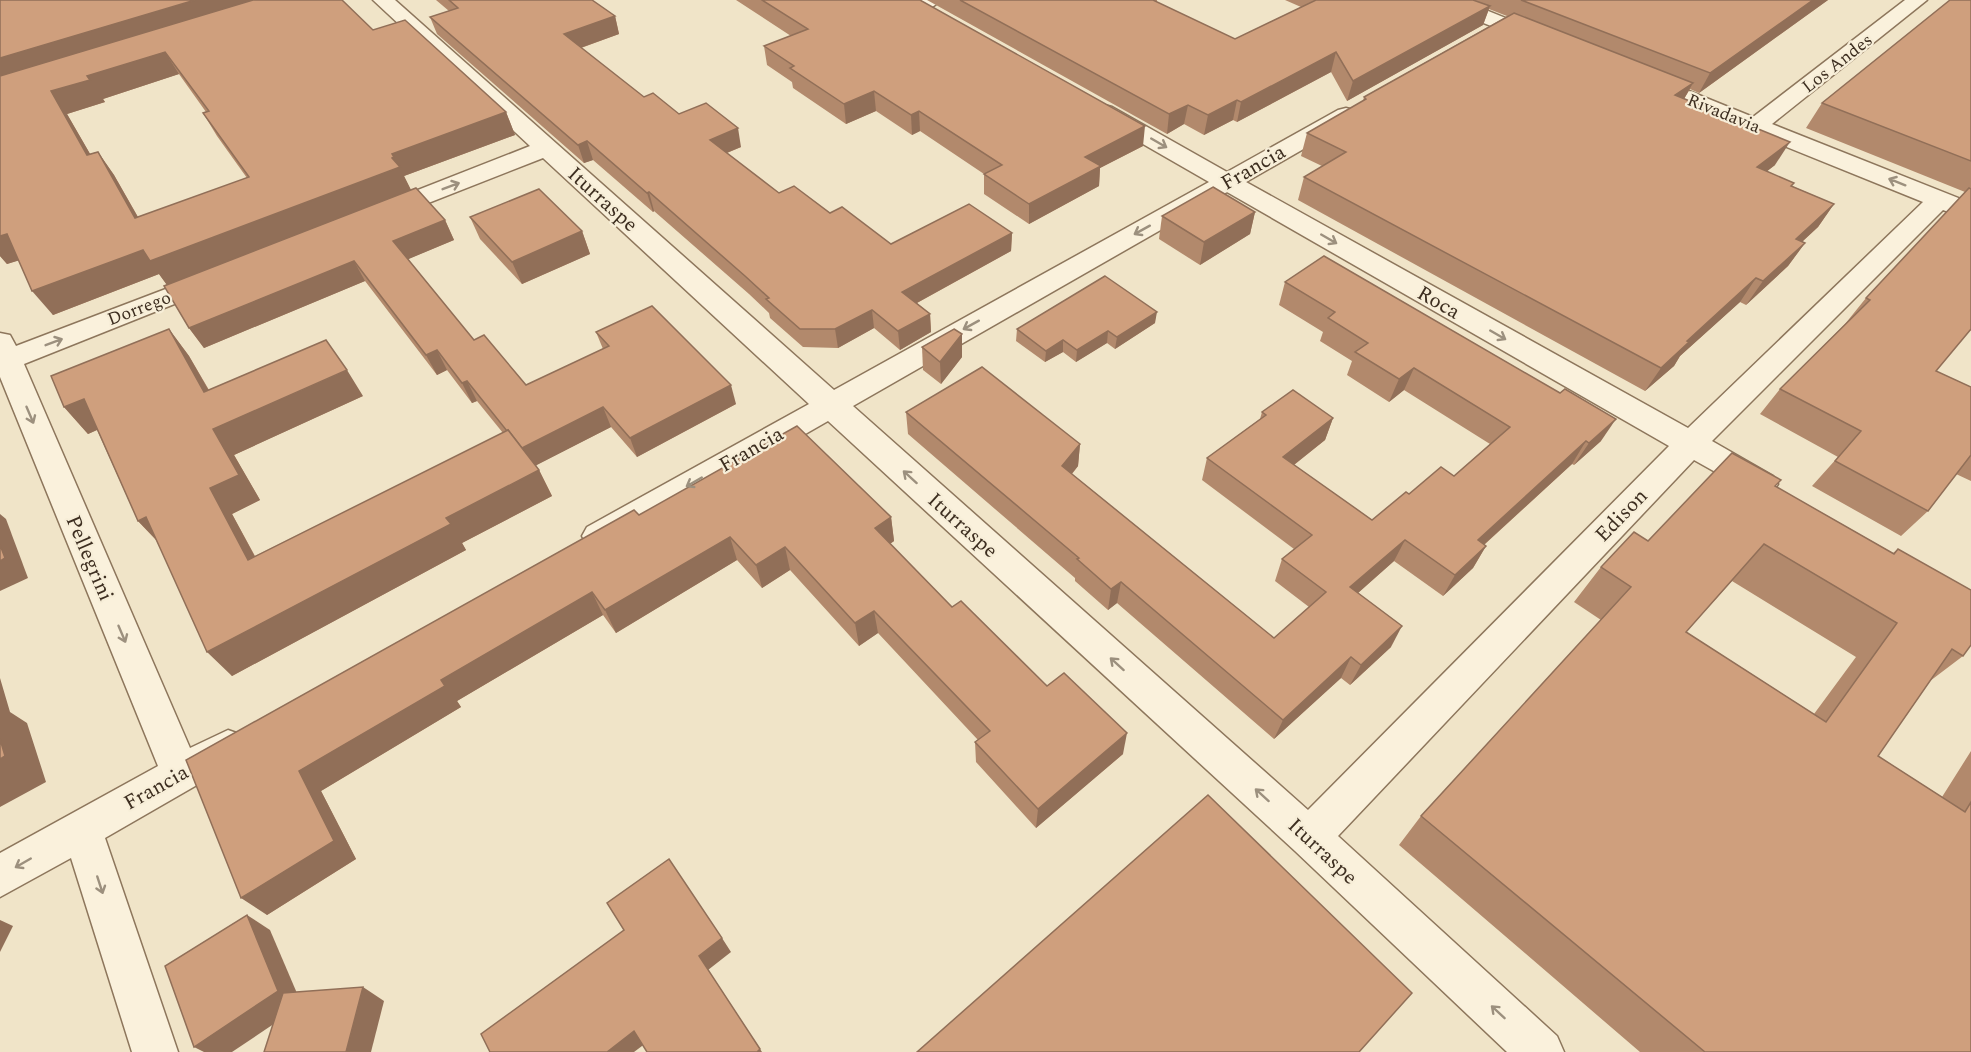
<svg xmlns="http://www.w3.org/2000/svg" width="1971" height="1052" viewBox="0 0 1971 1052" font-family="Spectral,serif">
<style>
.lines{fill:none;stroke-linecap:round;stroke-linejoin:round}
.minor-casing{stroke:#8d765c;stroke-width:3}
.minor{fill:#faf1dc;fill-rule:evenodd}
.wall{fill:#b2896c;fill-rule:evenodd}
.shaded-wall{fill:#916f58}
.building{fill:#cf9f7d;stroke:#916f58;stroke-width:1.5;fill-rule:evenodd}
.oneway{stroke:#9c907e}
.labels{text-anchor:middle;stroke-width:4.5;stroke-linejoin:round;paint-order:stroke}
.far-street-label{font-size:18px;fill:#3d2e20;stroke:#f7eed8}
.street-label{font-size:21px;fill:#3d2e20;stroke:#f7eed8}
</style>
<rect width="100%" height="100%" fill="#f0e4c8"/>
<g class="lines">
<g class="minor-casing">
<g id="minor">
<path d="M373,0h22l439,390 375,-208 -113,-65 -3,-5 3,-5 8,-2 8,2 115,65 111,-62 8,-2 8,2 3,5 -3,5 -108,62 442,246 235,-226 -287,-116 -3,-5 3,-5 8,-2 8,2 101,41 152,-117h22l-155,124 199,79v17l-28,-10 -231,231 61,35 5,8 -5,8 -11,4 -11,-4 -57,-32 -356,376 219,200 7,16h-57l-212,-201 -467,-430 -217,124 -12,4 -12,-4 -5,-9 5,-9 222,-123 -266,-246 -153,60 -9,3 -9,-3 -4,-5 4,-5 158,-62zM1227,192l442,254 -361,364 -455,-404z"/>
<path d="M911,0h29c-6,9 -21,12 -31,9l-3,-4z"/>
<path d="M1433,0h28l84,34 3,4 -3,4 -7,2 -7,-2 -95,-38z"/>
<path d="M213,271l9,2 4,6 -4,6 -198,79 166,384 38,-18 14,5 5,12 -5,12 -137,79 73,214h-46l-61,-194 -71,39v-44l158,-87 -158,-389v-44l10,2 6,11z"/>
</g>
</g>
<use href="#minor" class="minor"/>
</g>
<g class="wall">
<path d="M0,0l373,30 133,82 9,23 -111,41 7,14 34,30 9,20 -46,19 66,81 52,45 77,-36 -7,-17 140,72 -99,53 -26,-30 -75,38 3,5 13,26 -90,47 4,7 -234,126 -76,-136 -18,-19 -41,-91 -9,4 -24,-27 105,-78 20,27 20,34 154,6 -129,59 26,45 -28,14 23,42 248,-123 -26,-32 -5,2 -25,-33 -10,5 -72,-94 -161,67 -15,-20 -22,-43 -8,-11 -106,41 -34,-55 -12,4 -7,-8zM179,74l27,38 -3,1 14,23 30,42 -109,39 -24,-42 -16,-23 -8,2 -23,-40 38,-12 -2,-3z"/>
<path d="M436,0h156l23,16 4,18 -38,14 63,49 97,50 -14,6 52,40 51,20 61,31 121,-11 -1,18 -94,52 13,11 1,18 -31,18 -26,-22 -36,20 -35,-1 -33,-29 -1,-5 -20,-19 -95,-83 -1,1 -60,-52 -9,3 -147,-129 -7,-17 19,-6z"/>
<path d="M736,0h184l223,146 -43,22 -1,18 -70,38 -45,-30v-20l-64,-43 -8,4 -36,-24 -30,13 -53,-36 -1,-6 -25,-17 -3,-19 27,-10z"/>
<path d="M927,0h230v2l78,37 66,-32 -16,-7h543l-129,93 -9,-4 -6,10 91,66 -8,6 25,15 42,18 -16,23 -16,15 3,1 -17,23 -42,39 -6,-3 -60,54 -6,10 -29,25 -347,-191 6,-23 18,-11 -21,-10 6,-23 56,-32 1,-4 143,-81 -18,-7 -6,16 -136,76 -16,-29 -94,50 -4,-2 -29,15 -20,-11 -17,10z"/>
<path d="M1971,0v331l-1,-1 -34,41 35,16v94l-15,-7 -28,37 -27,25 -89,-50 26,-29 -78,-43 20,-25 65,-65 21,-26 99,-106 -159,-64 16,-25z"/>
<path d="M1255,212l-5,22 -50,31 -41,-26 3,-23z"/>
<path d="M470,217l112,14 8,23 -68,30 -42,-45z"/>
<path d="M1285,282l316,159 -27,24 -2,-1 -88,81 2,1 -13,22 -30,28 -49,-35 -36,32 33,54 -41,38 -9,-7 -67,61 -157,-136 -9,7 -33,-29v-3l-167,-144 -2,-22 174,32 -2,22 -6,8 202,164 35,-31 -34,-26 7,-22 12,-10 -92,-69 5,-22 53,-39 2,-7 71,6 -8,22 -31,25 78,55 37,-26 45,-18 36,-32 -86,-54 -15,12 -42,-27 5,-14 -32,-20 3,-9 -44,-27z"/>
<path d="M1155,323l-40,26 -8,-6 -31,19 -13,-10 -18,10 -29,-21 1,-12z"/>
<path d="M922,347l40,10 -21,27 -18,-14z"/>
<path d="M1775,486l118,67 5,-4 65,107 -33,25 -52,75 64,41 29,-46v301h-331l-241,-207 22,-29 180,-196 -27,-18 27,-35 47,-26zM1732,581l124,76 -42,57 -128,-82z"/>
<path d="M639,515l252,2 3,24 -4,3 62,63 95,79 76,68 -87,74 -60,-66 -1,-20 3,-2 -100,-107 -19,13 -69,-76 -28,18 -25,-28 -121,73 -13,-18 -146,86 4,6 -140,84 35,68 -89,56 -81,-155z"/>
</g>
<g class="shaded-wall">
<path d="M195,0h83l-278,85v-27z"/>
<path d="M1813,0h15l-129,93 11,-20z"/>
<path d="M1490,6l-7,19 -136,76 6,-20z"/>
<path d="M615,16l4,18 -50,18 -5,-18z"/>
<path d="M165,52l14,22 -76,25 2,3 -38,12 37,64 -17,-23 -36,-64 36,-15z"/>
<path d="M1336,52l-5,20 -94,50 4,-20z"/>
<path d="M1693,83l-13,23 -5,-11z"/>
<path d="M874,91l2,20 -30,13 -2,-20z"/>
<path d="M1237,100l-4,20 -29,15 4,-20z"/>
<path d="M1188,105l-4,19 -17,10 2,-20z"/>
<path d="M919,111l1,20 -8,4 -1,-20z"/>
<path d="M506,112l9,23 -111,41 7,14 -244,95 -8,-11 -106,41 -21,-24 360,-133v-4z"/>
<path d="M1145,126l-2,20 -43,22 -1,18 -70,38v-20l56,-47z"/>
<path d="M738,128l3,19 -27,11 -4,-18z"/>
<path d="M587,141l6,19 -9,3 -6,-18z"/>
<path d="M1790,142l-15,23 -32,25 14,-23z"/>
<path d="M98,152l16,23 38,67 -17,-24z"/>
<path d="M649,192l5,19 -1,1 -6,-19z"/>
<path d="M1834,204l-16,23 -38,35 16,-23z"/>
<path d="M1255,212l-5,22 -50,31 4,-23z"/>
<path d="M445,220l9,20 -50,21 -11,-20z"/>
<path d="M582,231l8,23 -68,30 -10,-22z"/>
<path d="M1012,233l-1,18 -107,59 -2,-18z"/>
<path d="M7,234l20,24 -20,6 -7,-8v-20z"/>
<path d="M1805,243l-17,23 -42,39 17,-24z"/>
<path d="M354,261l11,20 -161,67 -15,-20z"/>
<path d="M1756,278l-16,24 -60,54 -6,10 -29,25 16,-23 26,-27z"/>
<path d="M872,310l2,18 -36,20 -3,-19z"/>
<path d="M1157,312l-2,11 -40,26 2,-12z"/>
<path d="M930,314l1,18 -31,18 -2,-19z"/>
<path d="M169,329l20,27 36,63 -21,-27z"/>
<path d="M1108,331l-1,12 -31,19 1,-12z"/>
<path d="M962,334v23l-21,27 -1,-22z"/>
<path d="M1063,340v12l-18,10 1,-11z"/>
<path d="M437,350l10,20 -10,5 -11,-20z"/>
<path d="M1414,368l-10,22 -15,12 10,-23z"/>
<path d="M347,370l16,26 -129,59 26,45 -28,14 38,71 -22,-25 -38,-72 3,-59z"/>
<path d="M467,381l10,20 -5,2 -10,-20z"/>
<path d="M731,385l5,19 -99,53 -7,-19z"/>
<path d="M84,399l24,26 -20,9 -24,-27z"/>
<path d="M603,407l8,20 -80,41 -10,-20z"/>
<path d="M1333,418l-8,22 -49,39 7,-22z"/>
<path d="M1616,419l-15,22 -27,24 15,-22z"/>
<path d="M1586,441l-14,23 -107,98 13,-22z"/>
<path d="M1080,444l-2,22 -18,22 2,-22z"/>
<path d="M539,470l13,26 -90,47 4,7 -234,126 -25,-24 239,-134z"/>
<path d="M0,514l6,5 22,59 -28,13z"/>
<path d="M146,517l17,30 -25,-26z"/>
<path d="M891,517l3,24 -16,11 -3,-24z"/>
<path d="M730,537l7,23 -121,73 -11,-23z"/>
<path d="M1405,540l-11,21 -53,47 9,-21z"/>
<path d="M1486,546l-13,22 -30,28 12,-21z"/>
<path d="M785,547l5,23 -28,18 -6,-23z"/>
<path d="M1121,582l-4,21 -9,7 3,-21z"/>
<path d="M592,592l11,23 -146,86 4,6 -140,84 35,68 -89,56 -26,-17 58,-127 142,-91z"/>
<path d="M874,611l4,22 -19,13 -4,-23z"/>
<path d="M1402,626l-11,21 -41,38 11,-20z"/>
<path d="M1351,657l-10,21 -67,61 9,-19z"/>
<path d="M0,678l10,34 17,11 19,59 -46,25z"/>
<path d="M1127,733l-4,21 -87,74 2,-19z"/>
<path d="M247,915l23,15 32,75 -70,47h-28l-10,-5z"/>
<path d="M0,920l13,6 -13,26z"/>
<path d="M722,938l9,14 -23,18 54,82h-5l-58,-96z"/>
<path d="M363,987l21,14 -13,51h-25z"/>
<path d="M634,1031l12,12 -12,9h-27z"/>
</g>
<g class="building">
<path d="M0,0h195l-195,58z"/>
<path d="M253,0h89l31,30 32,-10 101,92 -114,42 2,3 -2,1 8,9 -250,94 -7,-11 -111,41 -25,-57 -7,2v-160zM165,52l44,59 -6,2 46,64 -114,41 -37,-66 -11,3 -36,-64 39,-11 -3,-4z"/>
<path d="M449,0h143l23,16 -51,18 80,63 9,-4 26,21 27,-11 32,25 -28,12 69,53 15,-7 36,27 12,-6 49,37 78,-40 43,29 -110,59 28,22 -32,17 -26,-21 -37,19h-35l-34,-30 3,-1 -24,-22 -96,-84 -2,1 -60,-52 -9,4 -148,-128 28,-9z"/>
<path d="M762,0h158l225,126 -60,31 16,9 -72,38 -45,-30 18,-9 -83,-54 -8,4 -37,-24 -30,13 -54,-36 4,-2 -30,-20 44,-17z"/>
<path d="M960,0h193l82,39 81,-39h157l17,6 -137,75 -17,-29 -95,50 -4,-2 -29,15 -20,-10 -19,9z"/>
<path d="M1521,0h292l-103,73z"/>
<path d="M1950,0h21v161l-149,-58z"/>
<path d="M1514,13l179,70 -18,12 115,47 -33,25 37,16 -3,3 43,18 -38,35 9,4 -42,38 -7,-3 -69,63 2,1 -28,26 -357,-191 42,-25 -39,-19 59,-34 -2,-2z"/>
<path d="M1213,187l42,25 -51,30 -42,-26z"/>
<path d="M416,188l29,32 -52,21 81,99 10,-5 42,50 83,-39 -13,-14 56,-26 79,79 -101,53 -27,-31 -81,41 -14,-18 -1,1 -40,-50 -5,2 -25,-33 -11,5 -72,-94 -165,67 -25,-42z"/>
<path d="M1969,188l2,1v140l-35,42 35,16v68l-43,56 -93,-50 26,-30 -81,-42 90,-89 -4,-2z"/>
<path d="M539,189l43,42 -70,31 -42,-45z"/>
<path d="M1324,256l236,137 5,-4 51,30 -27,24 -3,-2 -108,99 8,6 -31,29 -50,-35 -55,47 52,39 -41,39 -10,-8 -68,63 -162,-138 -10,7 -34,-30 2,-1 -173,-146 76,-45 98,77 -18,22 212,172 52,-46 -44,-33 30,-24 -105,-77 59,-43 -4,-3 31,-22 40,28 -50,39 89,63 34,-28 3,2 32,-27 13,9 56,-49 -96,-59 -15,11 -44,-27 13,-9 -40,-25 7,-6 -50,-30z"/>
<path d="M1105,276l52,36 -40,25 -9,-6 -31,19 -14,-10 -17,11 -29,-22z"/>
<path d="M169,329l35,63 122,-52 21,30 -134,59 26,46 -29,13 38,72 260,-130 31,40 -93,48 5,6 -244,128 -61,-135 -8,4 -54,-122 -20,8 -13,-31z"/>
<path d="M954,329l8,5 -22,28 -18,-15z"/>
<path d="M797,426l94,91 -16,11 77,79 9,-6 86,85 17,-13 63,60 -89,76 -63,-67 15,-11 -116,-120 -19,12 -70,-76 -29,18 -26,-28 -125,73 -13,-18 -151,88 4,6 -146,85 35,70 -93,57 -55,-138 448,-250 5,5z"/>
<path d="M1732,453l49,27 -6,6 119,68 4,-5 73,41v55l-8,11 -11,-7 -74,107 87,56 6,-10v250h-266l-284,-236 210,-229 -30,-20 33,-35 14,9zM1764,544l133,79 -71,99 -140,-90z"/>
<path d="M0,545l5,13 -5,3z"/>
<path d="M0,739l5,17 -5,3z"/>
<path d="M1208,795l204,198 -53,59h-442z"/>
<path d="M669,859l53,79 -23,18 61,93 -3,3h-110l-13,-21 -27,21h-117l-9,-18 143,-104 -17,-27z"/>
<path d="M247,915l31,76 -84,56 -29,-81z"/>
<path d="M363,987l-17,65h-82l19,-59z"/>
</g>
<defs><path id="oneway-shaft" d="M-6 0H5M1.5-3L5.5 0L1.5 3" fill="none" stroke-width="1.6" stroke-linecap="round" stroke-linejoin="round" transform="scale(1.5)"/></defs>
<g class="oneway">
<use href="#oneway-shaft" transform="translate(1159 143) rotate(30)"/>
<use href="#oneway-shaft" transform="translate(1897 182) rotate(-158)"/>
<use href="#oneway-shaft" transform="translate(451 186) rotate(-21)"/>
<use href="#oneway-shaft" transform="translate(1142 230) rotate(151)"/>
<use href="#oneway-shaft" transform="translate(1329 239) rotate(30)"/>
<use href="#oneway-shaft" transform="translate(971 325) rotate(151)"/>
<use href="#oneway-shaft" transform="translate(1498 335) rotate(30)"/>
<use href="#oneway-shaft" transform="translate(54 342) rotate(-21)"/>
<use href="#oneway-shaft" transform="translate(30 415) rotate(67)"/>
<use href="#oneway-shaft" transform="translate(910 477) rotate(-138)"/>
<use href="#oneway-shaft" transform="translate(694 482) rotate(150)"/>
<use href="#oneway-shaft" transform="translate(122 634) rotate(67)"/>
<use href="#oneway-shaft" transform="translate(1117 664) rotate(-138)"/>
<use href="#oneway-shaft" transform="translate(1262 795) rotate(-138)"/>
<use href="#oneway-shaft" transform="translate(23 863) rotate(150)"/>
<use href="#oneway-shaft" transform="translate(100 885) rotate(72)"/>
<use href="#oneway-shaft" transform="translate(1498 1012) rotate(-137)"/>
</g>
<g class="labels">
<g class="far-street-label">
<text transform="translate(1837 63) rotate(-38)" y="6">Los Andes</text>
<text transform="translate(1724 113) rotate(22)" y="6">Rivadavia</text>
<text transform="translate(139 308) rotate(-21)" y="6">Dorrego</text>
</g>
<g class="street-label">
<text transform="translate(1253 167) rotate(-30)" y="7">Francia</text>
<text transform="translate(603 199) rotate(42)" y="7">Iturraspe</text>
<text transform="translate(1439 302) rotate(30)" y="7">Roca</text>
<text transform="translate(751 449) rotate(-30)" y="7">Francia</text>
<text transform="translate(1621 515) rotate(-46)" y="7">Edison</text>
<text transform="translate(963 525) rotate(42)" y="7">Iturraspe</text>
<text transform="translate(90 558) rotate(67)" y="7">Pellegrini</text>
<text transform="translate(156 787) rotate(-29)" y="7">Francia</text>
<text transform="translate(1323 851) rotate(43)" y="7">Iturraspe</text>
</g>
</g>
</svg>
